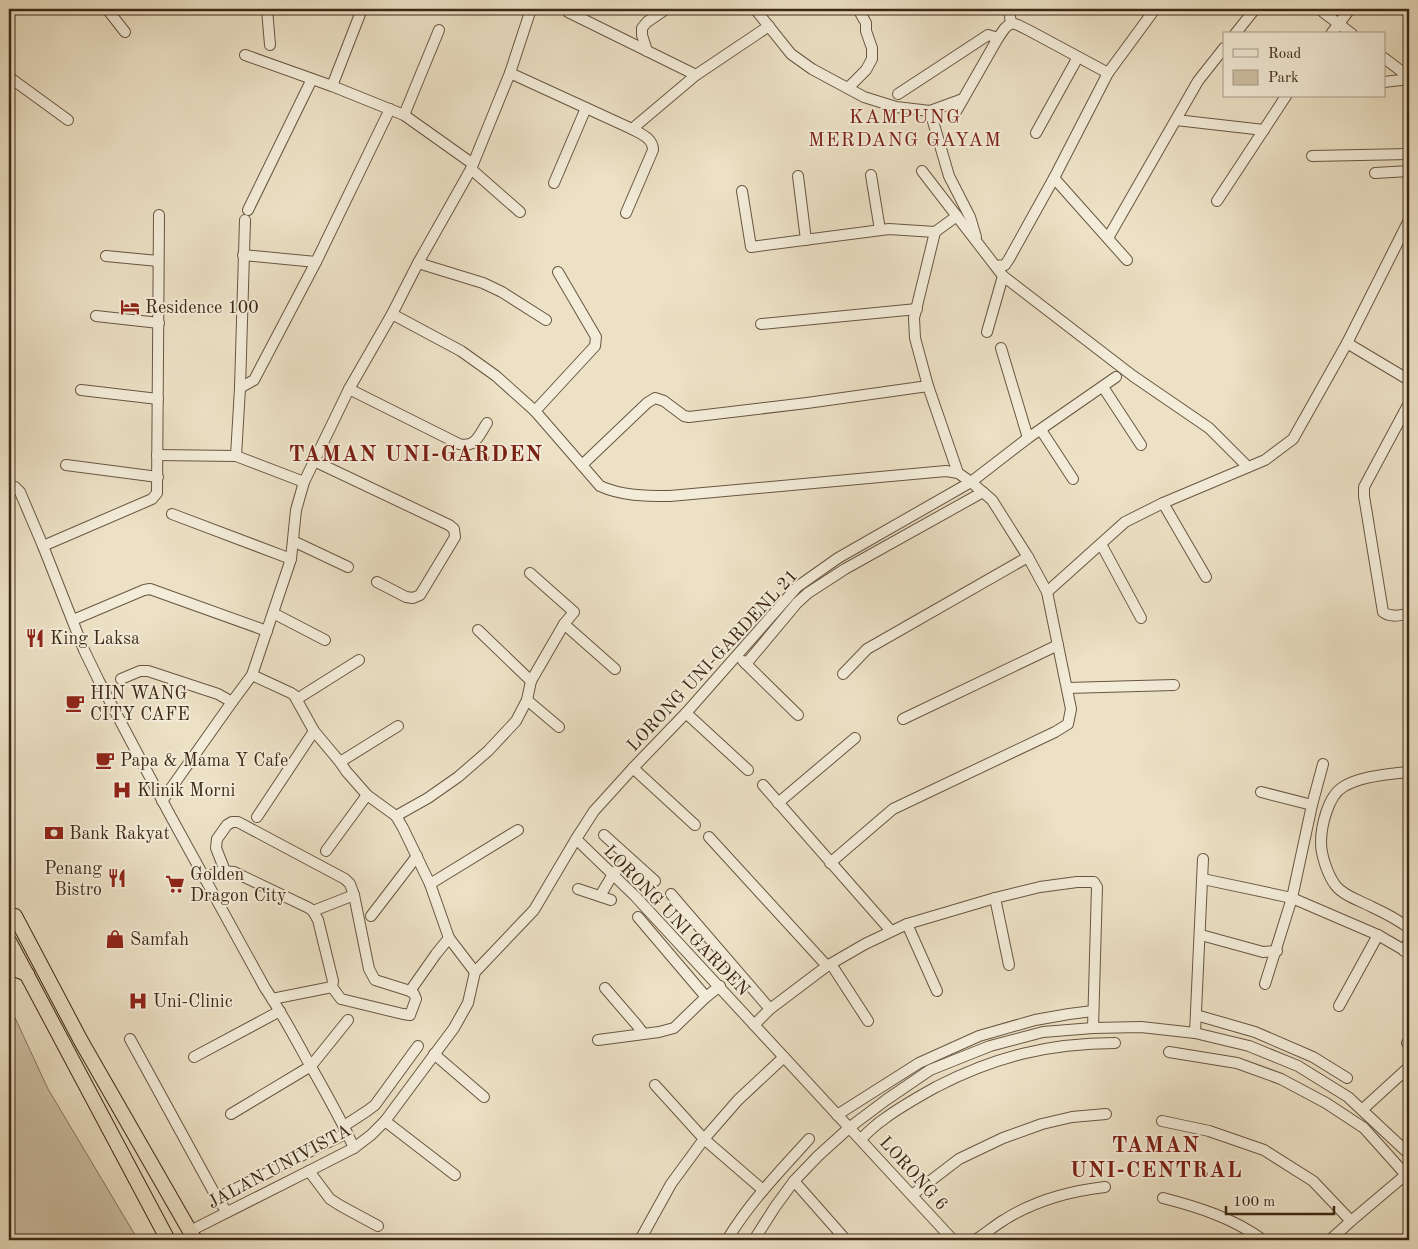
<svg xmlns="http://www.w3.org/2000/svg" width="1418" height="1249" viewBox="0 0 1418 1249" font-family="'Old Standard TT',serif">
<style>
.green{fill:#cec2a7;stroke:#86755e}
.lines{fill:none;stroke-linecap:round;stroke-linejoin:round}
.minor-casing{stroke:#695641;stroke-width:12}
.highway-casing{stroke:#3d2815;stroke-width:16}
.minor{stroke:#f3ecd9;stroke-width:10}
.highway{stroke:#ece1c5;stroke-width:14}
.labels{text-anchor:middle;stroke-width:4;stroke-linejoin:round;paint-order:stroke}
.poi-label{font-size:18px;fill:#3d2815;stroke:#f3ecd9;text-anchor:start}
.street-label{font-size:18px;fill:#3d2815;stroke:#f3ecd9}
.quarter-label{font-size:20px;letter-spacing:1px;fill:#7a1f14;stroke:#f3ecd9}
.district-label{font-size:22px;font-weight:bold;letter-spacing:1px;fill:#7a1f14;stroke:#f3ecd9}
</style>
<rect width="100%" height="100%" fill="#ece1c5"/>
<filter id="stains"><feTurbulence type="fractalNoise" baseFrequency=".004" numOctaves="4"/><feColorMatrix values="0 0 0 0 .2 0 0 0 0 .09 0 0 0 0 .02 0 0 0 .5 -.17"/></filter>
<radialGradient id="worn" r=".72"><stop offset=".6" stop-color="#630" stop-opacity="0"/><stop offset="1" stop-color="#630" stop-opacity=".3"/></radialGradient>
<path class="green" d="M9,1009h2l37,80 90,151h-129z"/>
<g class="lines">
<g class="minor-casing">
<g id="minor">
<path d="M107,9l18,23"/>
<path d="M267,9l3,36"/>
<path d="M755,9l36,45 21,15 52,28 32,10 34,4 33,-12"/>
<path d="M1009,9l2,14"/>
<path d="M1319,9l33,25"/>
<path d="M568,12l128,63"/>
<path d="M1011,23l7,2 12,6 78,42"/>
<path d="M1235,34l20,-25"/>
<path d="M1331,34l19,-25"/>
<path d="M647,51l-5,-16v-7l5,-6 19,-13"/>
<path d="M245,55l87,31 72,29 69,49"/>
<path d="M1384,58l25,19"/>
<path d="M510,73l122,56c9,5 21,9 21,21l-27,63"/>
<path d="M9,77l59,43"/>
<path d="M1384,82l25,-3"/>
<path d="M332,86l30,-77"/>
<path d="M848,88l18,-18 6,-11v-11l-6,-17v-8l-8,-14"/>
<path d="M898,94l90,-59 10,3"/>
<path d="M930,111l19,65 21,41 6,20"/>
<path d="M404,115l35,-85"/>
<path d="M954,115l44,-77 7,-10 6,-5"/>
<path d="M1176,120l88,10"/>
<path d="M632,129l64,-54 73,-49"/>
<path d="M1036,133l42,-76"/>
<path d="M1312,156l97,-2"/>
<path d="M471,169l49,43"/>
<path d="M922,171l81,105 130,100 76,52 39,39"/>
<path d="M1375,173l34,-2"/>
<path d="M871,175l9,55"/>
<path d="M798,176l8,64"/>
<path d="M1054,178l73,82"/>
<path d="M554,183l32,-75"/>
<path d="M742,191l9,56 138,-18 46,3 22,-16"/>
<path d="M1217,201l69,-105"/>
<path d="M248,210l64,-131"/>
<path d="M1108,238l90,-157 26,-33"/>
<path d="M243,255l73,7"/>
<path d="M106,256l52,5"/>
<path d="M418,263l65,20 19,9 44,28"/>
<path d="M996,266l9,-1 4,-6 45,-81 54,-105 47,-64"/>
<path d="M392,314l69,37 35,25 39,35 65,75c22,10 45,10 70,10l276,-25 12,2"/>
<path d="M96,316l63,7"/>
<path d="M761,324l156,-15"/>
<path d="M987,332l16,-56"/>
<path d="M1347,343l62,37"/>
<path d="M1001,348l27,90"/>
<path d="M1103,387l38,58"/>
<path d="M240,388l14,-8 62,-118 74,-153"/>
<path d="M349,389l110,55c17,4 20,-9 28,-21"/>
<path d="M81,390l77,9"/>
<path d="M1409,403l-45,84v9l19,116c8,6 17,3 26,2"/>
<path d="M535,411l60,-65 1,-9 -38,-65"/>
<path d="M1041,430l32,49"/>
<path d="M157,455l79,1 68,26"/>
<path d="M236,456l4,-68 5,-168"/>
<path d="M314,461l135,64 5,4 1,8 -35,58 -7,3 -7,-1 -29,-15"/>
<path d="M66,465l92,12"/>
<path d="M582,465l65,-62 8,-5 9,3 20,15 5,1 118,-14 121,-17"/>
<path d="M9,488l6,-1 5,5 23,54 41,104 15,31 71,134 95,173c15,22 28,46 41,70 17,30 34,59 48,90"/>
<path d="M1163,503l43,74"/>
<path d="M172,514l119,45"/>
<path d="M293,541l55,26"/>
<path d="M1101,544l40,74"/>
<path d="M43,546l109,-47 5,-6 2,-278"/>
<path d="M1047,592l78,-70 38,-19 102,-43 28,-21 54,-96 62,-123"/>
<path d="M273,613l52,27"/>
<path d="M73,620l71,-30 6,-1 117,42"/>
<path d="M564,624l51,45"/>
<path d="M478,630l53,51"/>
<path d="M743,661l55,54"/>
<path d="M746,664l51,-61 11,-10 37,-24 138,-77"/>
<path d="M843,674l24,-25 161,-92"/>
<path d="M252,675l39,18 3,2 20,36 26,31 6,9 21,24 29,21 7,12 27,56 19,54 26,34"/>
<path d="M121,679l19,-8h8l70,23 14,8"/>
<path d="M1067,688l107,-3"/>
<path d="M297,699l62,-39"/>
<path d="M527,700l32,27"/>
<path d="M686,713l62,57"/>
<path d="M903,719l155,-74"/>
<path d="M340,762l58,-36"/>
<path d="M633,768l62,57"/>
<path d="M1409,772h-3c-21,3 -45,4 -63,15 -15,9 -22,39 -22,56 0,12 7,33 15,43 8,10 25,15 36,21 13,6 26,13 37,21"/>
<path d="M763,785l128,146"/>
<path d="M1261,792l51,13"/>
<path d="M162,801l70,-99 20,-27 39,-116 5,-49 8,-28 45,-93 43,-75 26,-51 53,-94 39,-96 21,-64"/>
<path d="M778,803l77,-65"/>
<path d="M396,816l32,-18 30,-21 30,-26 28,-30 11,-21 4,-19 33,-57 10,-12 -44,-39"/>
<path d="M257,817l57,-86"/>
<path d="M604,835l51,46"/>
<path d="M709,837l118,129"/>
<path d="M576,839l59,57 318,344"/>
<path d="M326,851l41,-56"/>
<path d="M830,863l63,-54 162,-77 13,-8 3,-15 -24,-117 -19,-35 -36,-57 -21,-18 -13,-9 -30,-87 -13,-48 -1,-20 21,-86"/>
<path d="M225,871l-9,-23 1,-9 10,-14 5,-3h6l107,57 5,5 4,11 15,74 6,11 35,11 4,3 2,5 -6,16 -7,-1 -62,-15 -9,-12"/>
<path d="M204,878l17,-7 13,1 75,36 4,3 5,9 15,61 -1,6 -60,12"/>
<path d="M1203,879l89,19 86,37 31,18"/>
<path d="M430,884l88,-54"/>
<path d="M578,889l33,11"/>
<path d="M671,894l99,115"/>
<path d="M600,896l13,-22 16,-16"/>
<path d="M995,898l14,67"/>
<path d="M313,911l41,-16"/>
<path d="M371,916l46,-60"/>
<path d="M638,917l68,80"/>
<path d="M907,924l30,67"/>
<path d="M1201,935l62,17 14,-1"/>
<path d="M1404,951l5,-10"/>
<path d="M831,964l37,57"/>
<path d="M1265,984l27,-86 20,-93 11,-41"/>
<path d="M605,988l31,36 7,9"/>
<path d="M410,991l26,-37 13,-16"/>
<path d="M1339,1006l39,-71"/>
<path d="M1196,1015l59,17 58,25 34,21"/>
<path d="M754,1025l16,-16 57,-43 38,-22 42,-20 88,-26 45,-11 37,-5h17l3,5 -4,141"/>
<path d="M1195,1033l8,-174"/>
<path d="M130,1039l87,159 10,14"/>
<path d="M598,1040l61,-8 15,-4 32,-31 14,-11"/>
<path d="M1407,1043l2,-3"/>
<path d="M1169,1052l68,11 44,16 45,24 38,25 42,47"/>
<path d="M434,1054l50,43"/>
<path d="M194,1057l86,-46"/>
<path d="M655,1085l49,54 59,51"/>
<path d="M1409,1095v-1"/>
<path d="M1363,1109l46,-42"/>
<path d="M231,1114l80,-48 37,-46"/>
<path d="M837,1115l82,-52 60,-27 56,-16 34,-6 24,-3"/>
<path d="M385,1121l70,54"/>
<path d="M1162,1121l47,10 55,19 49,31 38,40"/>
<path d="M344,1126l23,-15 8,-6 43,-59"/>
<path d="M861,1139c7,-7 14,-14 23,-20 16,-12 34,-22 52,-32 58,-30 113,-44 179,-44"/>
<path d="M309,1171l21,28 11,7 37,20"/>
<path d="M794,1181l52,59"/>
<path d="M912,1195l47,-36 44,-21 39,-14 30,-7 34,-3"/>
<path d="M217,1198l130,-65"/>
<path d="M1163,1198c35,9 70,20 100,42"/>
<path d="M190,1231l119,-60 45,-23 17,-13 14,-14 69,-93 14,-25 7,-31 59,-62 42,-71 18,-28 39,-43 53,-55 111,-126 41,-29 133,-76 57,-44 88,-61"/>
<path d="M640,1240l31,-56 33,-45 34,-39 46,-43"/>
<path d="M727,1240c22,-37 53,-69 82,-101"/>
<path d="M754,1240l21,-33 19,-26 24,-25 32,-29 36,-27 44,-30 60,-24 53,-14 50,-4 48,-1 54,6 54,13 49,20 50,31 61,57"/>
<path d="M975,1240c10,-6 19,-14 29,-20 30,-19 66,-29 101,-33"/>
<path d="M1330,1240l21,-19 58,-49"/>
</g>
</g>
<g class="highway-casing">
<g id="highway">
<path d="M15,916l66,125 114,199"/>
<path d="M9,941l159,299"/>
<path d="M9,967l18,7"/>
</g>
</g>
<use href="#minor" class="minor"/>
<use href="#highway" class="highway"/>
</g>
<defs>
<g id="hotel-bare" transform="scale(1.5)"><path d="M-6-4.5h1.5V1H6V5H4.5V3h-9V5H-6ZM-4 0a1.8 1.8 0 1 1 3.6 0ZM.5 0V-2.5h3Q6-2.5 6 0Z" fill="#8f2418" stroke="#f3ecd9" stroke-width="2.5" paint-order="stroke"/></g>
<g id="restaurant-bare" transform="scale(1.5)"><path d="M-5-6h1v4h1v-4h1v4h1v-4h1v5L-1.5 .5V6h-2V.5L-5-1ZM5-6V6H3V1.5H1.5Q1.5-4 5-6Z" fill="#8f2418" stroke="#f3ecd9" stroke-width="2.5" paint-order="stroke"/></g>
<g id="cafe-bare" transform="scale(1.5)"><path d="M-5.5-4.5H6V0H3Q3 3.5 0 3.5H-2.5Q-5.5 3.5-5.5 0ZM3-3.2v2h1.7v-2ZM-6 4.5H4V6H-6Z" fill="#8f2418" stroke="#f3ecd9" stroke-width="2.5" paint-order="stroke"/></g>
<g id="hospital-bare" transform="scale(1.5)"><path d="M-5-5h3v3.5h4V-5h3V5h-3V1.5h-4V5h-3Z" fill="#8f2418" stroke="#f3ecd9" stroke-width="2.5" paint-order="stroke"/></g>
<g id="bank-bare" transform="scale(1.5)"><path d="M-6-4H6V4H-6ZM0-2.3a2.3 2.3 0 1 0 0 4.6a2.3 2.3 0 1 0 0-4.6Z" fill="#8f2418" stroke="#f3ecd9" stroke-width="2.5" paint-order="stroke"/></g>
<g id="supermarket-bare" transform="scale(1.5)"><path d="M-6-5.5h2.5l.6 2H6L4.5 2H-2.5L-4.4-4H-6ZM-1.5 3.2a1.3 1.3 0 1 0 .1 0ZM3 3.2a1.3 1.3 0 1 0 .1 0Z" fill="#8f2418" stroke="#f3ecd9" stroke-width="2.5" paint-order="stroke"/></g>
<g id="shop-bare" transform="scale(1.5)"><path d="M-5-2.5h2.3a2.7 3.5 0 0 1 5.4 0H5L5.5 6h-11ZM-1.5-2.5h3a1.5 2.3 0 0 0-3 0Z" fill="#8f2418" stroke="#f3ecd9" stroke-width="2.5" paint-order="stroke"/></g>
</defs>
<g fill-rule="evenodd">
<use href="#hotel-bare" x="130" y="307"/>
<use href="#restaurant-bare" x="35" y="638"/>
<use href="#cafe-bare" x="75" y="703"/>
<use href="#cafe-bare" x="105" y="760"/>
<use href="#hospital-bare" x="122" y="790"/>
<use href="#bank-bare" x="54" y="833"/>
<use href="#restaurant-bare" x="117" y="878"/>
<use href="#supermarket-bare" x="175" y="884"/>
<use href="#shop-bare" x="115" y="939"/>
<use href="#hospital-bare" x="138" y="1001"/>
</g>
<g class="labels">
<g class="poi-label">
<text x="145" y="313">Residence 100</text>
<text x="50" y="644">King Laksa</text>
<text x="90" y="699">HIN WANG<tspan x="90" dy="21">CITY CAFE</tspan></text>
<text x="120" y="766">Papa &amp; Mama Y Cafe</text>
<text x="137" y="796">Klinik Morni</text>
<text x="69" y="839">Bank Rakyat</text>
<text x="102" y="874" text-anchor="end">Penang<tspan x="102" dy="21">Bistro</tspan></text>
<text x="190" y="880">Golden<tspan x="190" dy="21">Dragon City</tspan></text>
<text x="130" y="945">Samfah</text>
<text x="153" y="1007">Uni-Clinic</text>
</g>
<g class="street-label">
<text transform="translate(712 660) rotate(-47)" y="6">LORONG UNI-GARDENL 21</text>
<text transform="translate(677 920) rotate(46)" y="6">LORONG UNI GARDEN</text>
<text transform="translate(279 1166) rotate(-28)" y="6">JALAN UNIVISTA</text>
<text transform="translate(914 1173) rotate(48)" y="6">LORONG 6</text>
</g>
<g class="quarter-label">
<text x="905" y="123">KAMPUNG<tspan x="905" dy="23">MERDANG GAYAM</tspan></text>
</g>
<g class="district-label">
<text x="416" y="461">TAMAN UNI-GARDEN</text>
<text x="1156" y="1152">TAMAN<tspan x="1156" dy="25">UNI-CENTRAL</tspan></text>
</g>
</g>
<rect width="1418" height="1249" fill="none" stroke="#ece1c5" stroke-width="30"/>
<rect x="10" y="10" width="1398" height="1229" fill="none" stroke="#3d2815" stroke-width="2.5"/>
<rect x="15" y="15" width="1388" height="1219" fill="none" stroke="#3d2815"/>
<rect x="1223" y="32" width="162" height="65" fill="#f3ecd9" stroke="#aa9e8b"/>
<rect x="1233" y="49" width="25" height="8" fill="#f3ecd9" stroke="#aa9e8b"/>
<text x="1268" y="58" font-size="15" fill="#3d2815">Road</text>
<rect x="1233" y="70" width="25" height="15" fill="#cec2a7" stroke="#aa9e8b"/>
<text x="1268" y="82" font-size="15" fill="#3d2815">Park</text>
<path d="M1226 1206v8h108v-8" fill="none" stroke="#3d2815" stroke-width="2.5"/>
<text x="1233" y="1206" font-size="15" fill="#3d2815" stroke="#f3ecd9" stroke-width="4" paint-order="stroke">100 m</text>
<rect width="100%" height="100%" filter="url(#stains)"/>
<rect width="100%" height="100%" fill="url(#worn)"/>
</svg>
